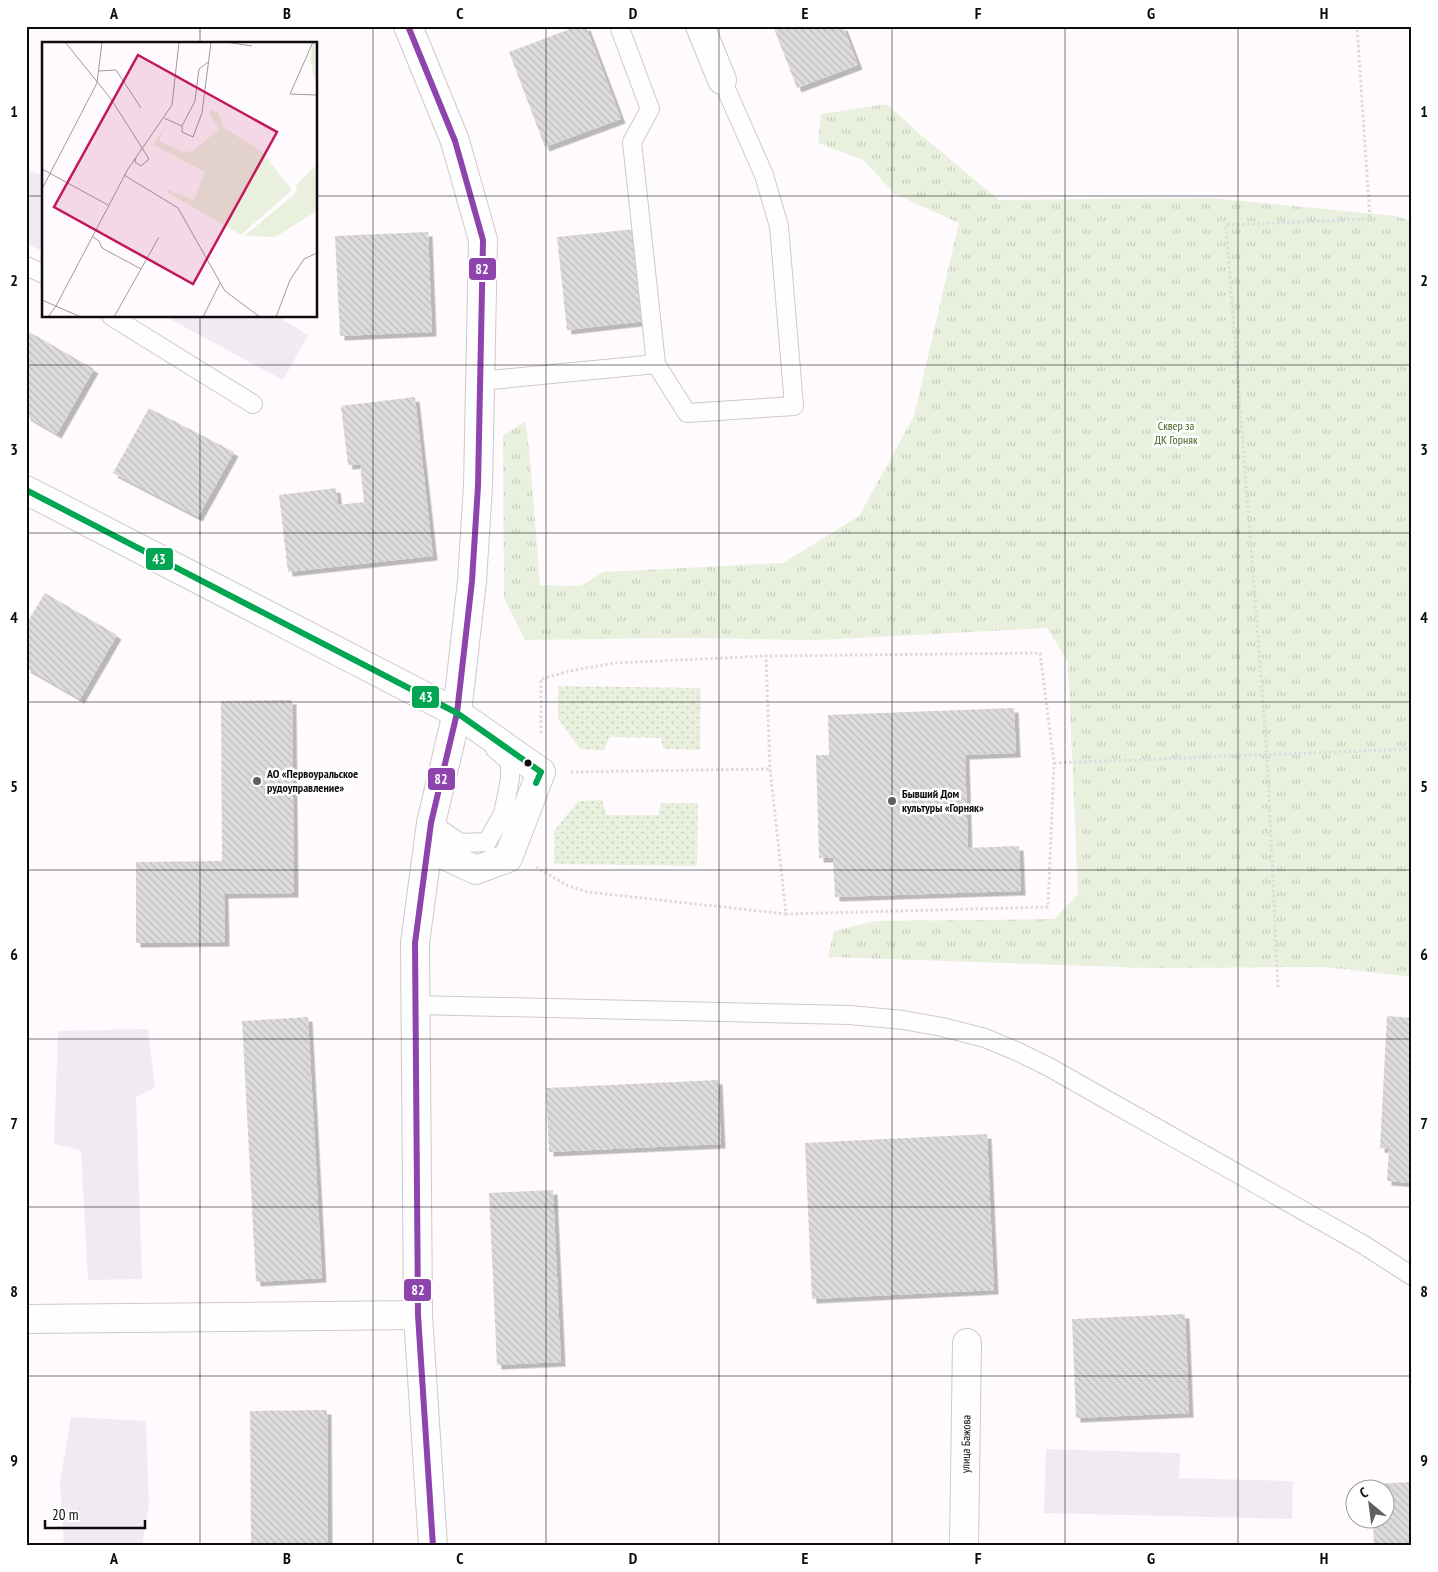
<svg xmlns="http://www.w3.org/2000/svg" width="1438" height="1572" viewBox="0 0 1438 1572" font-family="'PT Sans Narrow',sans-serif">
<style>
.built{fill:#f2eaf2}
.grass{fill:url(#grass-dots)}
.park{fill:url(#park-tufts)}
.building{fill:url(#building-back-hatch);filter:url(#shadow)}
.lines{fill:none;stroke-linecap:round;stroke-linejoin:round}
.service-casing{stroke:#cccacc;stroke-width:20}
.minor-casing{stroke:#cccacc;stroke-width:30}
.tertiary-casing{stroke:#cccacc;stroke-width:30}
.path{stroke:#dddbdd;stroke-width:3;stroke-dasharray:2.5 2.5;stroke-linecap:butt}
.service{stroke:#fffeff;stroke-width:18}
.minor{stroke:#fffeff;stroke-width:28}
.tertiary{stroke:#fffeff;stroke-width:28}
.bus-1-casing{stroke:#fff;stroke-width:10}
.bus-2-casing{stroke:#fff;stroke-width:10}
.bus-1{stroke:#8e44ad;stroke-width:6}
.bus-2{stroke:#00a651;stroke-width:6}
.grid{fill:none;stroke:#0d0b0d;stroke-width:1;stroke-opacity:0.55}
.bus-dot{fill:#0d0b0d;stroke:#fff;stroke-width:2}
.poi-dot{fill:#615f61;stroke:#fff;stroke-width:2}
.labels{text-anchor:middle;stroke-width:5;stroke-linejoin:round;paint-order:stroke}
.park-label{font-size:12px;fill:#47621e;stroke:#fff}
.poi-label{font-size:12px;font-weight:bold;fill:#0d0b0d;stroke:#fff;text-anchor:start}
.street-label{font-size:12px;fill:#0d0b0d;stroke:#fff}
.inset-road{fill:none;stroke:#9e9a9e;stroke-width:1}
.view{fill:#c2185b;fill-opacity:0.15;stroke:#c2185b;stroke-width:2.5}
.inset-edge{fill:none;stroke:#0d0b0d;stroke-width:2.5}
.line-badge{stroke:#fff;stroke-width:2}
.badge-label{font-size:14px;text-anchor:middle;font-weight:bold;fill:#fff}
.neatline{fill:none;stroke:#0d0b0d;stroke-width:2}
.grid-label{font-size:16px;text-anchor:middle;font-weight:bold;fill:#0d0b0d}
</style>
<defs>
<pattern id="grass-dots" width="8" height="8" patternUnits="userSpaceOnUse" patternTransform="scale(1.25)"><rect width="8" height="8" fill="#e9f1de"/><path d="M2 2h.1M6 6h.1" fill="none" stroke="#c7cdbd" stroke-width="1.8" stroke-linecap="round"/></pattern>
<pattern id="park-tufts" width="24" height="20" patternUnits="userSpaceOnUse" patternTransform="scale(1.25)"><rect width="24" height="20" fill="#e9f1de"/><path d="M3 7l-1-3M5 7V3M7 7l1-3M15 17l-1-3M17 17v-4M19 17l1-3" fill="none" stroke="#c7cdbd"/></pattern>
<pattern id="building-back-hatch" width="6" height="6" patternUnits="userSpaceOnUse" patternTransform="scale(1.25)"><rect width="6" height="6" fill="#dedbde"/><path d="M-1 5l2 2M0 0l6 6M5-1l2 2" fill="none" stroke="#bdbbbd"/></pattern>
<filter id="shadow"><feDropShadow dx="4.5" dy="4.5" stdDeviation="0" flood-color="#0004"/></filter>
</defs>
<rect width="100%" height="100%" fill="#fefafe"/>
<g class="built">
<path d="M26,170l18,5v77l-18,-9z"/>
<path d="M164,316h113l31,19 -25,45z"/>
<path d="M148,1029l7,59 -19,9 6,182 -54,1 -7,-130 -27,-6 4,-113z"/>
<path d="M71,1417l75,4 3,83 -7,42h-78l-4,-64z"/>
<path d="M1046,1449l134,4 -1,25 114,3 -1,38 -248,-6z"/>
</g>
<g class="grass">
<path d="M558,686l143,2 -1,62 -37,-1 -2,-11 -52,-1 -5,14 -24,-2 -22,-30z"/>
<path d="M602,800l5,15h51l3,-12h37l-1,63 -143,-2v-33l24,-30z"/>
</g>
<path class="park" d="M887,104l34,31 78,65 212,-2 185,18 16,5v756l-86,-10 -176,1 -322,-11 6,-26 41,-10 179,-2 24,-25 -10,-232 -21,-34 -227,12 -139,-2 -156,2 -21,-42 -1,-162 22,-15 4,27 11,137 41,1 22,-14 180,-9 76,-47 55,-100 45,-193 -64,-29 -32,-34 -45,-17 3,-29z"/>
<g class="building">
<path d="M578,26h8l35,93 -76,28 -36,-95z"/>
<path d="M773,26h70l15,39 -61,23z"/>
<path d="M636,229l10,92 -79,9 -10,-93z"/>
<path d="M428,232l4,100 -92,4 -5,-100z"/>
<path d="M26,330l68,39 -37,65 -31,-18z"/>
<path d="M415,397l18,159 -145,16 -9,-77 57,-7 2,17 26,-3 -4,-38 -12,1 -7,-59z"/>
<path d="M149,408l85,44 -36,65 -85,-44z"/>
<path d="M45,593l72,42 -37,64 -54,-31v-44z"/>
<path d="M292,700l2,193 -70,1 1,48 -89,1v-81l86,-1 -1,-160z"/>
<path d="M1014,708l2,45 -51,2 3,93 51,-2 2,45 -186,6 -2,-39h-14l-3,-103h13l-1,-40z"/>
<path d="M1387,1016l25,2v165l-25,-2 2,-32 -9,-1z"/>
<path d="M308,1017l14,261 -66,4 -14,-261z"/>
<path d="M718,1080l3,64 -172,8 -3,-64z"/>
<path d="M987,1134l7,156 -182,9 -7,-156z"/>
<path d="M553,1190l8,172 -64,3 -8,-172z"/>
<path d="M1185,1314l4,99 -113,5 -4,-99z"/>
<path d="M327,1410l1,136h-77l-1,-135z"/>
<path d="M1412,1482v64h-38l-1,-26h13v-30h-14v-6z"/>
</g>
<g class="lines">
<g class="service-casing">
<g id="service">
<path d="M619,26l31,83 -18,33 24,222"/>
<path d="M26,266l18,8"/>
<path d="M111,316l142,88"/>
<path d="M480,381l176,-17 31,49 107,-7 -15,-180 -15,-51 -42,-95"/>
<path d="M433,824l27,19 27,-1 16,-28 7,-35v-17l-15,-13"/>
<path d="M416,1005l434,10 53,5 39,7 43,11 31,13 31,15 317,179 48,31"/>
</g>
</g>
<g class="minor-casing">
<g id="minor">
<path d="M700,26l22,54"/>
<path d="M26,490l431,223 84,59 -33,86 -32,12 -30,-14 -15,-33"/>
<path d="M26,1319l392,-4"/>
<path d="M964,1546l3,-203"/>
</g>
</g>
<g class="tertiary-casing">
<path id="tertiary" d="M408,26l47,115 28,99 -5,246 -6,95 -15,132 -26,110 -16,120 3,372 15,231"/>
</g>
<g class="path">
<path d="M1040,653l14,110 -6,144 -262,7 -16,-145 -4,-113z"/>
<path d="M541,733v-54l33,-9 41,-7 151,-7"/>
<path d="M1054,763l358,-14"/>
<path d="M571,772l199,-3"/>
<path d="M536,867l32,19 20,6 198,22"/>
<path d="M1278,987l-11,-233 -41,-529 144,-6 -13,-193"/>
</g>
<use href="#service" class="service"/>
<use href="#minor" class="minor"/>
<use href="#tertiary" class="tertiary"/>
<g class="bus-1-casing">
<path id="bus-1" d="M408,26l47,115 28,99 -5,246 -6,95 -15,132 -26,110 -16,120 3,372 15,231"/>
</g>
<g class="bus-2-casing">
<path id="bus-2" d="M26,490l431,223 84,59 -5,11"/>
</g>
<use href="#bus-1" class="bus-1"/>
<use href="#bus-2" class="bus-2"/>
</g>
<path class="grid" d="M200,26v18M373,26v1520M546,26v1520M719,26v1520M892,26v1520M1065,26v1520M1238,26v1520M26,196h18M316,196h1096M200,316v1230M26,365h1386M26,533h1386M26,702h1386M26,870h1386M26,1039h1386M26,1207h1386M26,1376h1386"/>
<circle class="bus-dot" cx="528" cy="763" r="4.5"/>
<g class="poi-dot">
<circle cx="257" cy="781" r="5"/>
<circle cx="892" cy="801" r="5"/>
</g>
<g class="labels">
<g class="park-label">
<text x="1176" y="430">Сквер за<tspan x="1176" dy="14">ДК Горняк</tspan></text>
</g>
<g class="poi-label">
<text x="267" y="778">АО «Первоуральское<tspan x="267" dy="14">рудоуправление»</tspan></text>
<text x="902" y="798">Бывший Дом<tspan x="902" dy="14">культуры «Горняк»</tspan></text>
</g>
<g class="street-label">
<text transform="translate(966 1444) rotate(-89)" y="4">улица Бажова</text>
</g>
</g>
<g transform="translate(42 42)">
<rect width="275" height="275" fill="#fefafe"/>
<path d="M275,122v47l-42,26 -31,-1 51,-42 2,-10z" fill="#e9f1de"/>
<path d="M169,68l7,3 6,15 37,23 31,39 -51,45 -74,-43 2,-2 25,10 11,-28 -51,-27 12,-21 -7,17 24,11 10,-1 26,-22 -10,-16z" fill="#e9f1de"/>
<path d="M271,0h4v49l-7,-32z" fill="#e9f1de"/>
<path class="inset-road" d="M23,0l46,57 38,60 -8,7 -6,-4 1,-4M184,0l26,4M271,0l-23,52 27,1M57,29l17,-1 25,38M122,76l18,8v6l11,5 9,-24 9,-71M140,84l13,-25 4,-32 9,-7M0,127l66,36M82,133l54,33 47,83 35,26M0,147l55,-106 5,-41M51,195l6,4 3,7 39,21M0,258l39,17M6,275l8,-11 72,-137 44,-64 7,-63M72,275l45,-80M161,275l17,-34M234,275l14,-37 14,-21 13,-6"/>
<path class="view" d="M96,13l139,77 -84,152 -139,-77z"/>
<rect width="275" height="275" class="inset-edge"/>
</g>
<g class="line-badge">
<rect x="468" y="257" width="29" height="24" rx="5" fill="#8e44ad"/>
<rect x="145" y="547" width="29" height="24" rx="5" fill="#00a651"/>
<rect x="411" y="685" width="29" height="24" rx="5" fill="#00a651"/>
<rect x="427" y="767" width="29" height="24" rx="5" fill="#8e44ad"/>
<rect x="403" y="1278" width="29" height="24" rx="5" fill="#8e44ad"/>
</g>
<g class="badge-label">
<text x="482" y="274">82</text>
<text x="159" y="564">43</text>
<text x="426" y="702">43</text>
<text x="441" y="784">82</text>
<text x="418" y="1295">82</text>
</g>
<rect width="1438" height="1572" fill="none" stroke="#ffffff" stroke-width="55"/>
<g transform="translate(1370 1504) rotate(331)"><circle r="24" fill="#ffffff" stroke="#9e9d9e"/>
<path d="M0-4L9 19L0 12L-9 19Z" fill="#615f61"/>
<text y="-8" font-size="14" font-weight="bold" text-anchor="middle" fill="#0d0b0d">С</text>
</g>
<path d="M45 1520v8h100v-8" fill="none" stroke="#0d0b0d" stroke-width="2.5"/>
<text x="52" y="1520" font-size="15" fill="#0d0b0d" stroke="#ffffff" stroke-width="4" paint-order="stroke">20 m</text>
<rect x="28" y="28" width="1382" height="1516" class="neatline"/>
<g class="grid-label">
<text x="114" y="19">A</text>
<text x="287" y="19">B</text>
<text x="460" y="19">C</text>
<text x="633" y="19">D</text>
<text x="805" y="19">E</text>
<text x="978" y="19">F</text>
<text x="1151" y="19">G</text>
<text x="1324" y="19">H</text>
<text x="14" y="117">1</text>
<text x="1424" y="117">1</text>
<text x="14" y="286">2</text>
<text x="1424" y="286">2</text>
<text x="14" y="455">3</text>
<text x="1424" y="455">3</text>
<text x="14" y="623">4</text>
<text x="1424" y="623">4</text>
<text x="14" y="792">5</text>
<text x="1424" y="792">5</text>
<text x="14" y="960">6</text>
<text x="1424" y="960">6</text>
<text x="14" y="1129">7</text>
<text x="1424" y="1129">7</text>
<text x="14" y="1297">8</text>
<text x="1424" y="1297">8</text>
<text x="14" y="1466">9</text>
<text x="1424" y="1466">9</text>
<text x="114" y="1564">A</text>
<text x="287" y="1564">B</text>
<text x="460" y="1564">C</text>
<text x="633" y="1564">D</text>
<text x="805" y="1564">E</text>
<text x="978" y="1564">F</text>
<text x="1151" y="1564">G</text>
<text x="1324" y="1564">H</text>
</g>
</svg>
